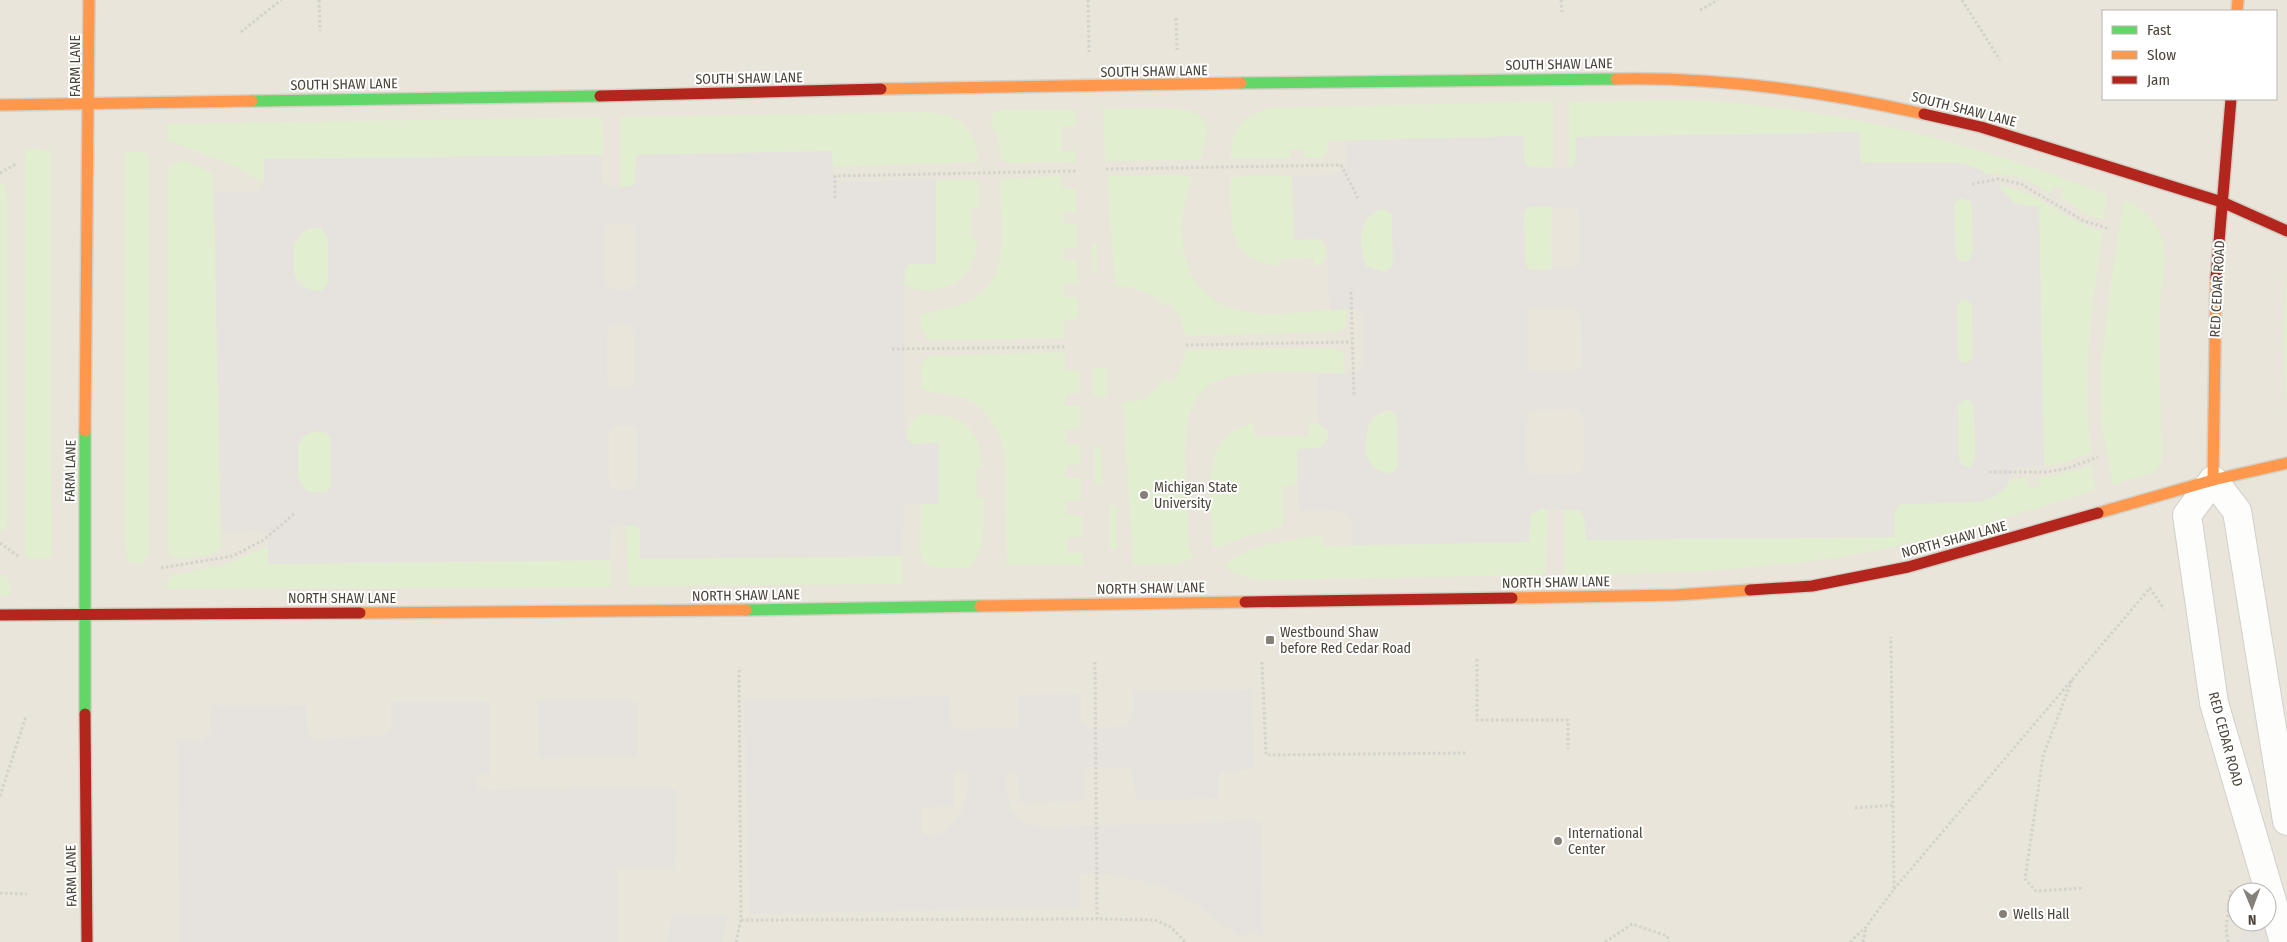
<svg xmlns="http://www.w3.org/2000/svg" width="2287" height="942" viewBox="0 0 2287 942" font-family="'Fira Sans Condensed',sans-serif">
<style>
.education{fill:#eae5da;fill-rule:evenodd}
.green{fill:#e1eecf}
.parking{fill:#e6e3df;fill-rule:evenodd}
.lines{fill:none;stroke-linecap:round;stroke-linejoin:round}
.street-casing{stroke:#d2d0cb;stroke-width:30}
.fast-casing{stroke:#d3cfc5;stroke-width:14}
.slow-casing{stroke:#d3cfc5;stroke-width:14}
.jam-casing{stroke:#d3cfc5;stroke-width:14}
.path{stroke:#d3d2cc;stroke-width:3;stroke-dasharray:2.5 2.5;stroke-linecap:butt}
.street{stroke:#fdfdfc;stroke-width:28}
.fast{stroke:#63d668;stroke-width:11}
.slow{stroke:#ff974d;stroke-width:11}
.jam{stroke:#b3261e;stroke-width:11}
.poi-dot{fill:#868178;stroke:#fff;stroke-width:2}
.labels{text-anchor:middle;stroke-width:4;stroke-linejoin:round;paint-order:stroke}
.street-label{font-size:14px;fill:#4b4439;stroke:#fff}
.poi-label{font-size:14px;fill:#4b4439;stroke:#fff;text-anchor:start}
</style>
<rect width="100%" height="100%" fill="#f4f2ee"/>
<path class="education" d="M0,0h2287v942h-2287zM2103,11h173v88h-173zM2237,892h30v30h-30z"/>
<g class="green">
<path d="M1684,100c145,5 288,41 423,95l-4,25 -16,-6 -27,-16 4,-7 -8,-5 -5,7 -29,-15 -27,-5 -9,1 -9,-6 -16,-5h-96l-6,-2v-29l-283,5v23l-2,5 -5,2v-65z"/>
<path d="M1553,101v67l-26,-2 -3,-5 -1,-25 -195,5 -1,11 -6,6h-16l-1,-9 -14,1v8h-60c3,-29 10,-42 40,-50z"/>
<path d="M1172,108c40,4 40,19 28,52l-95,1 -2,-52z"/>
<path d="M998,110h77v16l-13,1v24h13v11l-66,1 -8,-3 -3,-21 -7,-15 2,-11z"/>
<path d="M928,112c31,2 49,17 50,50l-146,5v-16l-196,4 -2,30 -14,3v-71z"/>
<path d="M602,117l2,37 -3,1 -337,4v24l-27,-16 -68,-26 -3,-17z"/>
<path d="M32,148l18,3 1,407 -23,1 -3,-8v-397l2,-4z"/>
<path d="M125,152h21l3,6v397l-6,8h-14l-4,-19z"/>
<path d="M184,161l25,10 4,5 8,366c0,2 -2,7 -2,8 -5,6 -42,12 -48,6 -2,-1 -2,-5 -3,-7v-377l2,-8z"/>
<path d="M1176,175l17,2c-20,50 -17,115 44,133 31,9 77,0 110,-1l-2,19 -11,4 -148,4 -7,-21 -10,-13 -5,4c-13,-15 -30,-19 -49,-20l-8,-110z"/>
<path d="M1250,175l42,1 3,64 21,-1 6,2 6,13 -9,12h-5v-8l-35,1v7c-55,-6 -47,-45 -49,-88z"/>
<path d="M1062,176v13h14v23h-12l-1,12h14v24h-13v12l13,1 1,23h-14v13h14v22l-14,1v18l-124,2 -14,-2 -5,-11v-13c95,-14 81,-56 79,-135z"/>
<path d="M951,179l27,1v28h-6v31h5c-2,31 -15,49 -47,51 -10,0 -18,0 -26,-6l2,-18 4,-2h26v-83z"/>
<path d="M0,183l5,2 2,12v328l-2,4 -5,2z"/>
<path d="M1997,185c39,5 68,35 106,47 -12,74 -21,146 -12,221l-35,12h-12l-5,-259c-26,-1 -24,-2 -42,-21z"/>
<path d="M1960,198l11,3 1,6 1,44 -4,9 -10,1 -4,-7 -1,-50z"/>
<path d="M2124,200c14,6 27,14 34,29 12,23 3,51 2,76 -1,50 0,100 2,150l-1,8 -5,8 -43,14 -11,-57 -1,-58 8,-76z"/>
<path d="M1531,207h21l-1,63 -23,-2 -3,-6 -1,-49 2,-4z"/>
<path d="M1385,209l7,5 1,50 -3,5 -6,3 -18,-6c-9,-21 -8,-53 19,-57z"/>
<path d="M312,228h9l7,9v44l-1,5 -8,6c-34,-3 -36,-53 -7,-64z"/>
<path d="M1091,244h6v29h-5z"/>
<path d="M2287,273v144l-4,-85z"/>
<path d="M1963,299l5,1 4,6 1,51 -5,6 -8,-2 -2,-4 -1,-52z"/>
<path d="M1332,348l7,2 4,4 2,19c-35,0 -98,-6 -129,8 -16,8 -26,26 -29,43 -5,31 1,78 1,110l1,12 4,11 -14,7 -46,1 -10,-162 21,-4 22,-20 7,3 11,-22 2,-10z"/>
<path d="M1065,352v18h14l1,23 -14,1 -1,12h15v23l-14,1v14h14l1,20 -15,1 -1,13h16v23h-15v14h16v22h-15v16h15l1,12h-71l-5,-2 -2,-106c-5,-29 -21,-56 -52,-62 -11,-2 -21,-2 -31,-6l-1,-25 7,-8h7z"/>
<path d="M1092,368h14v29l-13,-1z"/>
<path d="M1964,400h5l5,7 1,52 -4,8 -8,-1 -4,-7 -1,-53z"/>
<path d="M1390,410l7,7 1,47 -2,5 -8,5c-32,-5 -31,-57 2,-64z"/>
<path d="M921,414c41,1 57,9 61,53h-6l1,31 7,-1c-1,25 3,50 -14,71h-36l-11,-6 -3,-10 1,-48h18v-61l-26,1 -6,-5c0,-12 4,-19 14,-25z"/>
<path d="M1254,423l1,13h54v-13h9l10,9c1,15 -19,25 -31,33 1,9 2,15 -5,21h-10l1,34 -2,7 -34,9 -33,13 -2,-10c0,-44 -15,-104 42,-116z"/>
<path d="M315,431l12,2 3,5 1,47 -2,5 -5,3c-5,1 -11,1 -16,-2 -15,-7 -16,-44 -4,-55 3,-2 7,-4 11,-5z"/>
<path d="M1094,447h7l1,37h-7z"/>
<path d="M2092,466l3,24c-85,26 -169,54 -256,67 -91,14 -183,17 -275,18v-66l17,2 6,11v18l307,-3c1,-10 -4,-28 6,-33l80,-2 27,-16 2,-5 18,-4v10h12l1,-10 14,-1z"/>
<path d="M1110,505h6l1,44h-7z"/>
<path d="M1542,509h6l-3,66 -287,5 -25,-7 -9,-8c26,-22 65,-24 98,-30l1,11 205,-4 2,-28z"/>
<path d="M626,524l12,2 2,5 1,28 261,-3 1,28 -275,2z"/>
<path d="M268,546l1,18 341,-4v27l-444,2 2,-9 5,-5 50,-10z"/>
<path d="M0,574l6,1 4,6v14h-10z"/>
</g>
<g class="parking">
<path d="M1859,132l1,29 5,2h96l16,5 13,8 24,27 7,3h18l5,259 -30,2 -7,19 -11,10 -16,6 -80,2 -6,7 1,26 -309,3 -2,-24 -3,-5 -6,-2h-33l-11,5 -2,28 -176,3 -2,-26 -6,-6 -7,-3 -39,1 -2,-62 22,-1 9,-9v-7l-10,-9 -1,-50h41l5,-3 2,-6 -1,-48 -2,-4 -6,-3 -26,1 -4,-64 -4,-5 -6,-2 -22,1 -2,-64 43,-2 6,-2 5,-9 -1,-22 178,-5 1,25 3,5 6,2 38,-1 3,-2 2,-5v-23zM1960,198l11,3 1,6 1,44 -4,9 -5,2 -5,-1 -4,-7 -1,-50zM1531,207h39l7,2 2,6 1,45 -4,7 -5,2 -37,1 -6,-2 -3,-6 -1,-49 2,-4zM1385,209l7,5 1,50 -3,5 -6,3 -18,-6 -4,-10 -1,-15 2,-15 4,-9 8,-6zM1963,299l5,1 4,6 1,51 -5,6 -8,-2 -2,-4 -1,-52zM1535,307h39l4,2 3,7 2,47 -4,6 -5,2 -39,1 -5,-3 -2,-5 -1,-49 2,-5zM1964,400h5l5,7 1,52 -4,8h-4l-4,-1 -4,-7 -1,-53zM1575,409l8,8 2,47 -3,6 -5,4h-42l-6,-2 -2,-5 -1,-26 2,-29 4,-2zM1390,410l7,7 1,47 -2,6 -8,4 -13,-5 -6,-7 -4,-12 3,-27 6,-7z"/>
<path d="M832,151l1,22 2,6 5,3 96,-1v83h-26l-6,6 1,161 1,6 7,7 26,-1v61h-29l-6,3 -2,49 -262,3v-28l-2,-5 -19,-2 -7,2 -2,4v30l-342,4v-27l-2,-4 -6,-3 -39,1 -7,-338h43l5,-4 2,-6v-24l337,-4 1,27 7,6 21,-1 4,-2 2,-4v-26zM612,224h17l6,2 2,54 -7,10h-16l-6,-3 -3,-5 -1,-50 1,-5zM312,228h9l7,9v44l-1,5 -8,6 -16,-5 -6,-6 -3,-8v-30l9,-12zM614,325h14l7,8v48l-6,8h-14l-5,-1 -3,-6v-48l2,-7zM615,426h15l5,1 2,4 1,52 -2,4 -5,3h-15l-6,-2 -1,-5v-50l1,-5zM315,431l12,2 3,5 1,47 -2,5 -5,3 -16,-2 -7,-6 -3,-10v-31l7,-9z"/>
<path d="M1252,690l2,79 -33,3 -3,5v21l-82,3 -3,-31 -5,-3h-37l-5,3 -2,4 1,27 -65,2 -2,-29 -5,-3 -5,1 -2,3 1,17 4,17 7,9 11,7 16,2 216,-6 2,117 -12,-9 -9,10 -52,-39 -27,-14 -55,-12h-28l1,33 -331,7 -6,-213 206,-5 1,25 3,7 4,2 59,-3 2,-4 -1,-28 63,-1v28l8,7 37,-3 8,-14v-21zM959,771l7,2 3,8 -5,27 -11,15 -15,12h-13l-3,-5 -1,-22 33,-2v-32z"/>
<path d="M538,701h99v55l-98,2z"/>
<path d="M391,702h99v72l-10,1 -4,4 2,9 5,2 193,-1 -1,80 -57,-1v74h-438l-3,-201h24l10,-9v-27l95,1v20l3,11 7,2 69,-3 6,-6z"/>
<path d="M672,914l55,2 -5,26h-54z"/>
<path d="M2250,922h17l20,20h-46l-1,-8z"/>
</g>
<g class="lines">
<g class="street-casing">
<path id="street" d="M2284,942l-70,-239 -27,-188 26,-35 24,31 50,310"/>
</g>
<g class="fast-casing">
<g id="fast">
<path d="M1241,83l375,-4"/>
<path d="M252,101l348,-5"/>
<path d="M746,610l234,-4"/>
<path d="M85,714v-283"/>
</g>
</g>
<g class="slow-casing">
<g id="slow">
<path d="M2237,11l1,-11"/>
<path d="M1616,79c104,-2 206,12 308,35"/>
<path d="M881,89l360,-6"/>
<path d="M0,105l252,-4"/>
<path d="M85,431l4,-431"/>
<path d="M2213,480l3,-202"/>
<path d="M2098,513l115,-33 74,-17"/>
<path d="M1512,598l164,-3 74,-5"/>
<path d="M980,606l265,-4"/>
<path d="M360,613l386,-3"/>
</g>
</g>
<g class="jam-casing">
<g id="jam">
<path d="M600,96l281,-7"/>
<path d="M1924,114l57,13 241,75 65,29"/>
<path d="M2216,278l15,-179"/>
<path d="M1750,590l62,-4 96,-19 190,-54"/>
<path d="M1245,602l267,-4"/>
<path d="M0,615l360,-2"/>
<path d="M85,714l2,228"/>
</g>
</g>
<g class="path">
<path d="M319,0l1,31"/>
<path d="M1088,0l1,52"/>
<path d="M1561,0l1,12"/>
<path d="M1962,0l38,60"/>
<path d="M1700,10l18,-10"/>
<path d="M1176,18l1,32"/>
<path d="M241,32l40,-32"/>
<path d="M1106,169l235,-4 17,33"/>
<path d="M0,173l16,-9"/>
<path d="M1972,184l26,-5 23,5 63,37 26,8"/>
<path d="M835,198v-22l241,-5"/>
<path d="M1351,292l3,104"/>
<path d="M1186,345l166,-3"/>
<path d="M892,349l173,-2"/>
<path d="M1989,472h58l21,-4 30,-11"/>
<path d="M0,543l18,13"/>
<path d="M161,568l72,-12 32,-17 31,-27"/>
<path d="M1477,659v61h91v29"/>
<path d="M1095,662l2,257 58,1 16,7 14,15"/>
<path d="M1262,662l4,93 201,-2"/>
<path d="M2072,680l-29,76 -18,123 11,12 47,-3"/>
<path d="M0,796l26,-80"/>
<path d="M1855,808l39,-3"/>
<path d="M1894,889l256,-301 14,21"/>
<path d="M0,893l27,1"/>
<path d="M741,920l356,-1"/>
<path d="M736,942l5,-22 -2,-253"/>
<path d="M1605,942l27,-18 35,12 2,6"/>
<path d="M1850,942l16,-15 28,-38 -3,-252"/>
<path d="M1863,942l3,-14"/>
<path d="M2228,942l-2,-14 5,-38"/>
</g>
<use href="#street" class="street"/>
<use href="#fast" class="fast"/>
<use href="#slow" class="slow"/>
<use href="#jam" class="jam"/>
</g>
<g class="poi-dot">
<circle cx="1144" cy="495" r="5"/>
<rect x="1265" y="635" width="10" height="10" rx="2.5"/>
<circle cx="1558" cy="841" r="5"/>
<circle cx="2003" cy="914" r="5"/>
</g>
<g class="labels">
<g class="street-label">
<text transform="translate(1559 64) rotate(-1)" y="5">SOUTH SHAW LANE</text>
<text transform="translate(75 66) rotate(-90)" y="5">FARM LANE</text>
<text transform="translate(1154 71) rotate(-1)" y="5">SOUTH SHAW LANE</text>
<text transform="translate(749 78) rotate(-1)" y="5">SOUTH SHAW LANE</text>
<text transform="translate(344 84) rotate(-1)" y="5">SOUTH SHAW LANE</text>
<text transform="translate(1964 109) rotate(14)" y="5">SOUTH SHAW LANE</text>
<text transform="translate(2217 289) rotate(-87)" y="5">RED CEDAR ROAD</text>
<text transform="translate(70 471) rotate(-89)" y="5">FARM LANE</text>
<text transform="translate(1954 539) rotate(-15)" y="5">NORTH SHAW LANE</text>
<text transform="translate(1556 582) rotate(-1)" y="5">NORTH SHAW LANE</text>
<text transform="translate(1151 588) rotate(-1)" y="5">NORTH SHAW LANE</text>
<text transform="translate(746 595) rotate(-1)" y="5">NORTH SHAW LANE</text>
<text x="342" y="603">NORTH SHAW LANE</text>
<text transform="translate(2226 739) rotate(75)" y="5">RED CEDAR ROAD</text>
<text transform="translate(71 876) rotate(-91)" y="5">FARM LANE</text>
</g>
<g class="poi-label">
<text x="1154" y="492">Michigan State<tspan x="1154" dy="16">University</tspan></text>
<text x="1280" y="637">Westbound Shaw<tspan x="1280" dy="16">before Red Cedar Road</tspan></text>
<text x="1568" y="838">International<tspan x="1568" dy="16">Center</tspan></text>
<text x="2013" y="919">Wells Hall</text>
</g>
</g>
<rect x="2102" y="10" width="175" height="90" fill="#ffffff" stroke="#b7b4b0"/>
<rect x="2112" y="26" width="25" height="8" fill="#63d668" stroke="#b7b4b0"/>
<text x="2147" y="35" font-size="15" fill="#4b4439">Fast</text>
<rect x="2112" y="51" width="25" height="8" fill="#ff974d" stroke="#b7b4b0"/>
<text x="2147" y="60" font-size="15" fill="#4b4439">Slow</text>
<rect x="2112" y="76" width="25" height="8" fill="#b3261e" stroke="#b7b4b0"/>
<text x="2147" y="85" font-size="15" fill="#4b4439">Jam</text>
<g transform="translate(2252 907) rotate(179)"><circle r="24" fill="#ffffff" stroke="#b7b4b0"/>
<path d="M0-4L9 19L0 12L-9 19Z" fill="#868178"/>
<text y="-8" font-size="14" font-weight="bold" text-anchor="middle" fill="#4b4439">N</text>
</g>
</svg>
